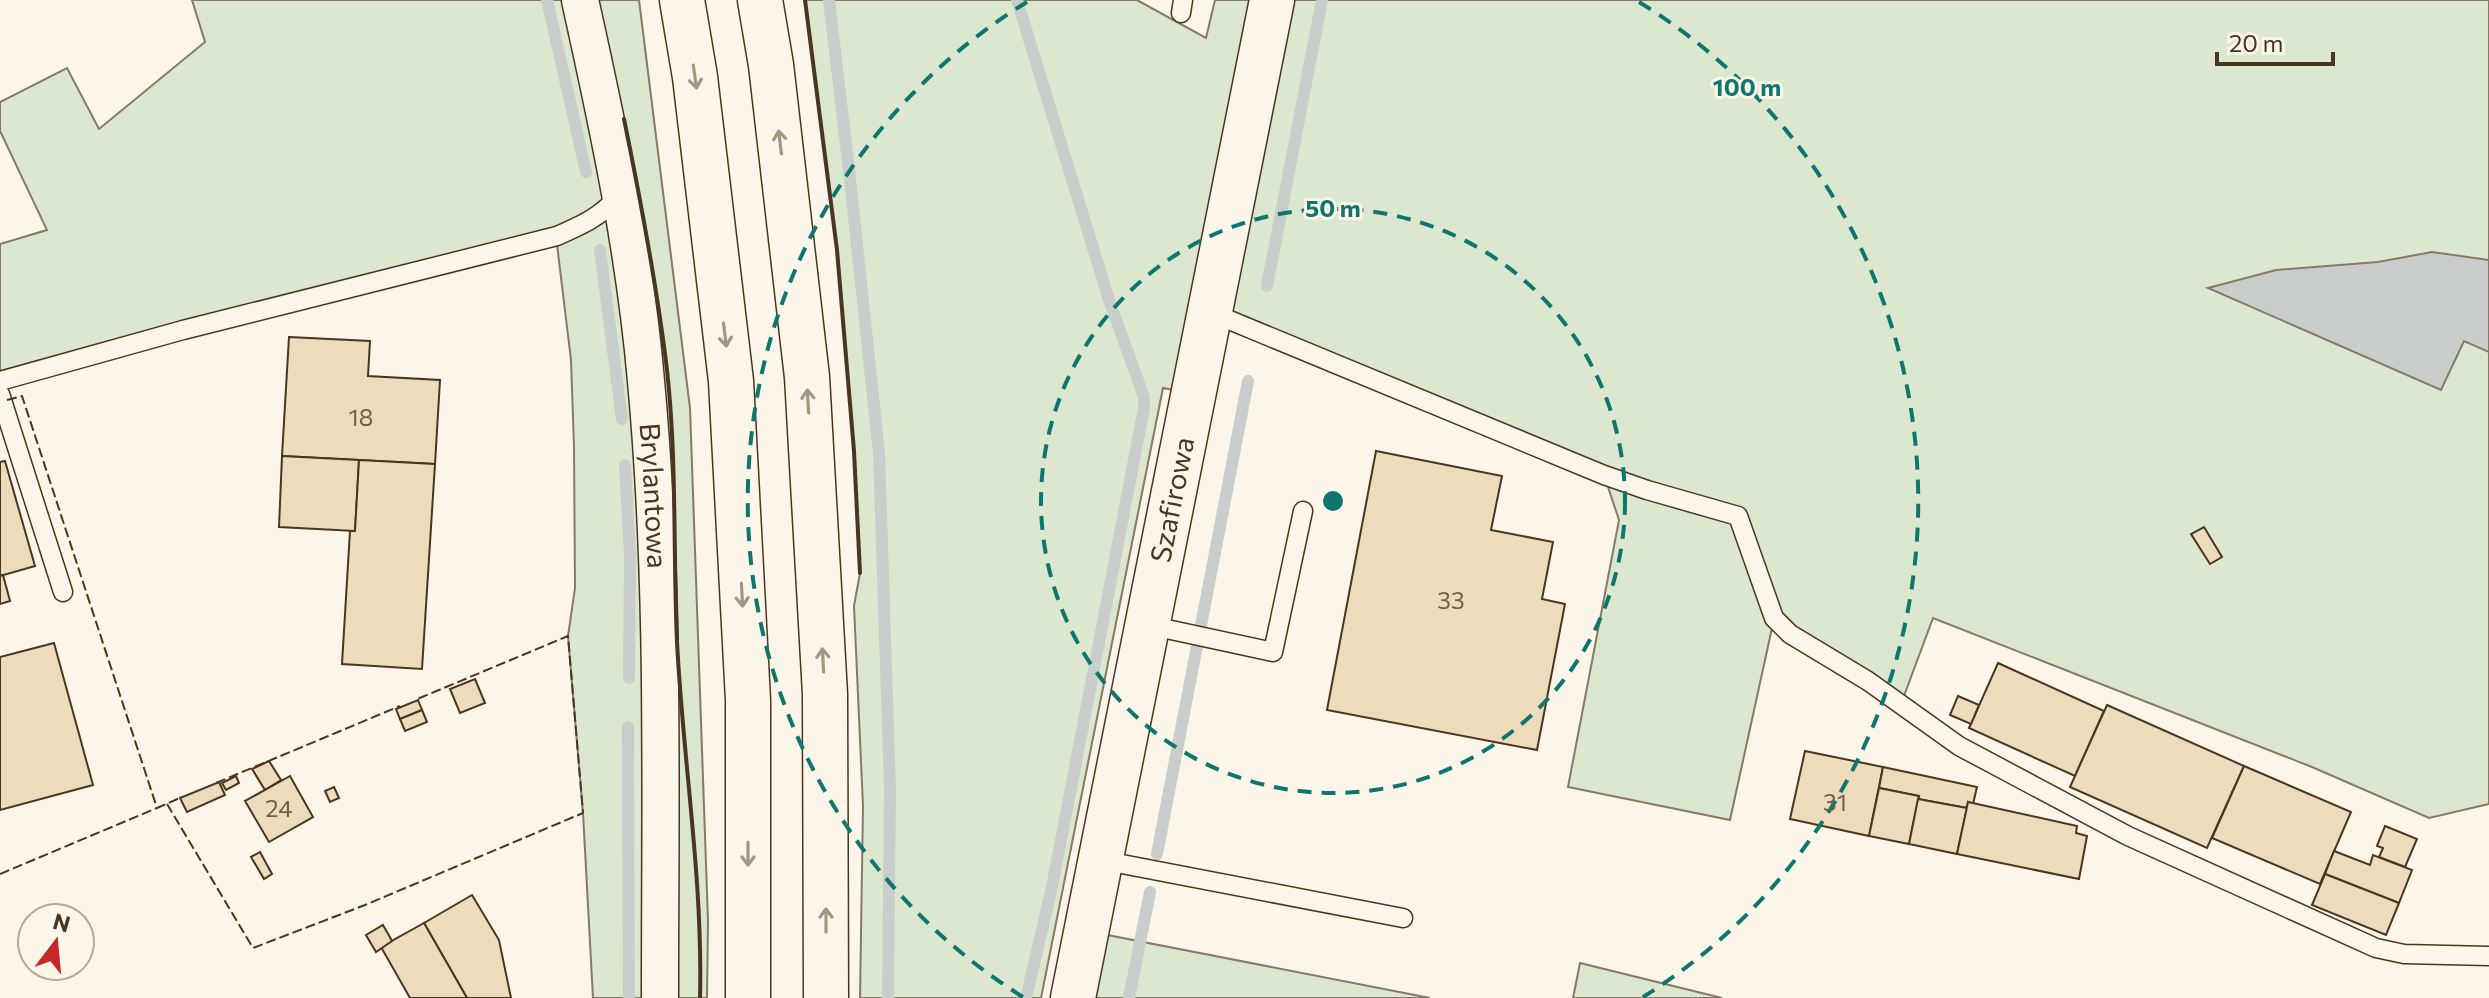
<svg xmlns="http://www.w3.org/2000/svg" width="2489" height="998" viewBox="0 0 2489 998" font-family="Commissioner,sans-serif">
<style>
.green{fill:#dce7d0;stroke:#887966;stroke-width:2}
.water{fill:#c9cecd;stroke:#887966;stroke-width:2}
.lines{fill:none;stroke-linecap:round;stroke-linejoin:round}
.stream{stroke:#c9cecd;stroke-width:12}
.building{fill:#ecdcbc;stroke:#4a3520;stroke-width:2}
.service-casing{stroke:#4a3520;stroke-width:21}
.minor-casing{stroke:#4a3520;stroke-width:39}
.tertiary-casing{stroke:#4a3520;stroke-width:47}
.motorway-casing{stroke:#4a3520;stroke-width:47}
.service{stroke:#fbf6e9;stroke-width:18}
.minor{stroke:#fbf6e9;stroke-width:36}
.tertiary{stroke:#fbf6e9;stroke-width:44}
.motorway{stroke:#fbf6e9;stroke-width:44}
.fence{stroke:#4a3520;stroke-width:2;stroke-dasharray:10 4;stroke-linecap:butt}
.wall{stroke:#4a3520;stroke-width:4}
.oneway{stroke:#a29684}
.ring{fill:none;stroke:#0f766e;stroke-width:4;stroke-dasharray:14 10}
.labels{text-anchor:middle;stroke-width:6;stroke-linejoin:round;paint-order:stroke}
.number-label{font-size:24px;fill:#725f47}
.street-label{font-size:28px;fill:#4a3520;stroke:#fbf6e9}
.centre{fill:#0f766e;stroke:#fbf6e9;stroke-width:4}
.ring-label{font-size:24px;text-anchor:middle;font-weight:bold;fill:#0f766e;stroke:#fbf6e9;stroke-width:6;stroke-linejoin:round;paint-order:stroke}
</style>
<rect width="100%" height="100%" fill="#fbf6e9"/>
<g class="green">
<path d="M192,0h447l51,408 18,513 -1,77h-114l-10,-185 -15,-177 7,-48 -1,-142 -3,-86 -15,-124 -556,145v-137l47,-14 -47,-99v-29l67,-34 32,61 106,-87z"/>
<path d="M805,0h332l69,38 9,-38h1274v804l-60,14 -117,-51 -379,-149 -32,86 -127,-85 -44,201 -162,-33 51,-267 -15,-45 -393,-163 -17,82 -31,-6 -122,610h-181l3,-192 -9,-200 6,-33 -6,-122 -17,-201z"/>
<path d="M1087,931l343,67h-357z"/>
<path d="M1580,963l142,35h-149z"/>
</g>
<path class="water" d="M2432,252l57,8v92l-25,-11 -23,49 -233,-102 68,-18 102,-8z"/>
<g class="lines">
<g class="stream">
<path d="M547,0l39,172"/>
<path d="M829,0l21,179 29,274 11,335 -2,210"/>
<path d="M1017,0l92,300 35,97v11l-92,479 -26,111"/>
<path d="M600,250l22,169"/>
<path d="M1267,286l55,-286"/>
<path d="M625,465l5,89 -1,124"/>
<path d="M628,727l1,271"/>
<path d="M1157,854l91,-473"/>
<path d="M1129,998l21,-106"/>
</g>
</g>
<g class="building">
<path d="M289,337l81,4 -2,35 72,4 -5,84 -153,-8z"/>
<path d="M1376,451l126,25 -11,54 62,12 -11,57 23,5 -28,146 -210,-40z"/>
<path d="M282,456l77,4 -4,71 -76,-4z"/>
<path d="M359,460l76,4 -13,205 -80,-5 8,-133h5z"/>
<path d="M5,461l30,105 -35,10v-114z"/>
<path d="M2204,527l18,30 -12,7 -19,-30z"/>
<path d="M3,575l7,26 -10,3v-28z"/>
<path d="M54,643l39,142 -93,25v-153z"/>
<path d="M1998,663l106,48 -29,65 -106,-48z"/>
<path d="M475,679l10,24 -25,10 -10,-24z"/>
<path d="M1958,696l21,9 -8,19 -21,-9z"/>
<path d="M418,700l4,10 -22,9 -4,-10z"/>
<path d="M2107,705l137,61 -37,82 -137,-61z"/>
<path d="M422,710l5,12 -22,9 -5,-12z"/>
<path d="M1805,751l78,16 -14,69 -79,-17z"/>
<path d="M269,761l12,19 -16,10 -13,-21z"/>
<path d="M2244,766l107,46 -31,72 -108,-46z"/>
<path d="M1883,767l94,20 -4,17 -5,-2 -1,6 -49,-9 1,-3 -40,-8z"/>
<path d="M236,776l3,7 -13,7 -4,-7z"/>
<path d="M290,776l23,41 -44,25 -24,-41z"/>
<path d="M219,782l6,13 -38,17 -7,-14z"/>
<path d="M334,787l5,11 -9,4 -5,-11z"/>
<path d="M1879,788l40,8 -10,48 -40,-8z"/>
<path d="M1918,799l49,9 -10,46 -48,-10z"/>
<path d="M1968,802l109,24 -1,7 11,3 -8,43 -122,-25z"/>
<path d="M2385,826l32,13 -12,28 -26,-10 4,-9 -6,-2z"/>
<path d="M2334,851l36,14 3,-10 39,15 -13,33 -74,-29z"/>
<path d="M260,852l12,22 -8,5 -13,-22z"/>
<path d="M2325,874l74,29 -13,32 -74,-30z"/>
<path d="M472,895l27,45 12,58h-44l-43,-75z"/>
<path d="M424,923l43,75h-57l-29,-51z"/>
<path d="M383,925l9,16 -16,11 -10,-17z"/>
</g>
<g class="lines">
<g class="service-casing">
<g id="service">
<path d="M1181,13l2,-13"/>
<path d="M1210,312l394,163 43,15 91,26 36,102 16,16 78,47 91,65 169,90 248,112 28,6 85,2"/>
<path d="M0,381l183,-51 374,-94c27,-12 43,-19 63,-41"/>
<path d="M0,394l63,198"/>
<path d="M1148,625l125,27 30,-141"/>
<path d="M1101,860l302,58"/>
</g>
</g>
<g class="minor-casing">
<g id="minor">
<path id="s1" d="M580,0c28,126 55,253 66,381 19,205 14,412 14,617"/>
</g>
</g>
<g class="tertiary-casing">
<g id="tertiary">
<path id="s2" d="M1073,998l199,-998"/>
</g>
</g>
<g class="motorway-casing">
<g id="motorway">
<path d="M682,0l13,77 36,304 17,319v298"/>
<path d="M760,0l11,65 36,312 18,317 1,304"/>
</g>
</g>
<use href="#service" class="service"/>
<use href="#minor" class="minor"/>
<use href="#tertiary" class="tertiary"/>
<use href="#motorway" class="motorway"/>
<g class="fence">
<path d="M7,400l15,-4 135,412 25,-11"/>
<path d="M216,783l184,-77"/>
<path d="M167,804l86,144 112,-43 218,-92 -15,-177 -153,64"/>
<path d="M0,874l157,-66"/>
</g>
<g class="wall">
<path d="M805,0l32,250 17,201 6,122"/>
<path d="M624,119c17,83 33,167 43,251 10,90 6,181 10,272 6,119 26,236 23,356"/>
</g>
</g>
<defs><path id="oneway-shaft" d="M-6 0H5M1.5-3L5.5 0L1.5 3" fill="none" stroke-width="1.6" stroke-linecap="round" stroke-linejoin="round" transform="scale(2)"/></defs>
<g class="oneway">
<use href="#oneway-shaft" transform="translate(695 77) rotate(82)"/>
<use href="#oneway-shaft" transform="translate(780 142) rotate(-97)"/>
<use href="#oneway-shaft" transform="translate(725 335) rotate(83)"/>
<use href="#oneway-shaft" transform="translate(808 401) rotate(-93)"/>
<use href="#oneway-shaft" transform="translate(742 595) rotate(87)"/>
<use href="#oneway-shaft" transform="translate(823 660) rotate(-93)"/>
<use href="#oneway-shaft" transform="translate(748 854) rotate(90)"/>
<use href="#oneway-shaft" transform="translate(826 920) rotate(-90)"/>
</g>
<g class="ring">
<circle cx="1333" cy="501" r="292"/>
<path d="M1023 997A585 585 0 0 1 1027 2M1639 2A585 585 0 0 1 1643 997"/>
</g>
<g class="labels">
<g class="number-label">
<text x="361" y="426">18</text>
<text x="1451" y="609">33</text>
<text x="1835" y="811">31</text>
<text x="279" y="817">24</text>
</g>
<g class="street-label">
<text dy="10" stroke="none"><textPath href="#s1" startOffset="502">Brylantowa</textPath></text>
<text dy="10" stroke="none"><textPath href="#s2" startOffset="508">Szafirowa</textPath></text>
</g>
</g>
<circle cx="1333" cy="501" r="12" class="centre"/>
<g class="ring-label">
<text x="1747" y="96">100 m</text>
<text x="1333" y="217">50 m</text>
</g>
<g transform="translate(56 942) rotate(16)"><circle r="38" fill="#fbf6e9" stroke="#b4a999" stroke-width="2"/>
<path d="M0-6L14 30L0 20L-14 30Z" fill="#c62828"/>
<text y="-12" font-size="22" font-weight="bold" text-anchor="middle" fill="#4a3520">N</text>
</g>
<path d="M2217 52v12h116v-12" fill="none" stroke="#4a3520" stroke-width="4"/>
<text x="2229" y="52" font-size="24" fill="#4a3520" stroke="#fbf6e9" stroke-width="6" paint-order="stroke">20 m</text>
</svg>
